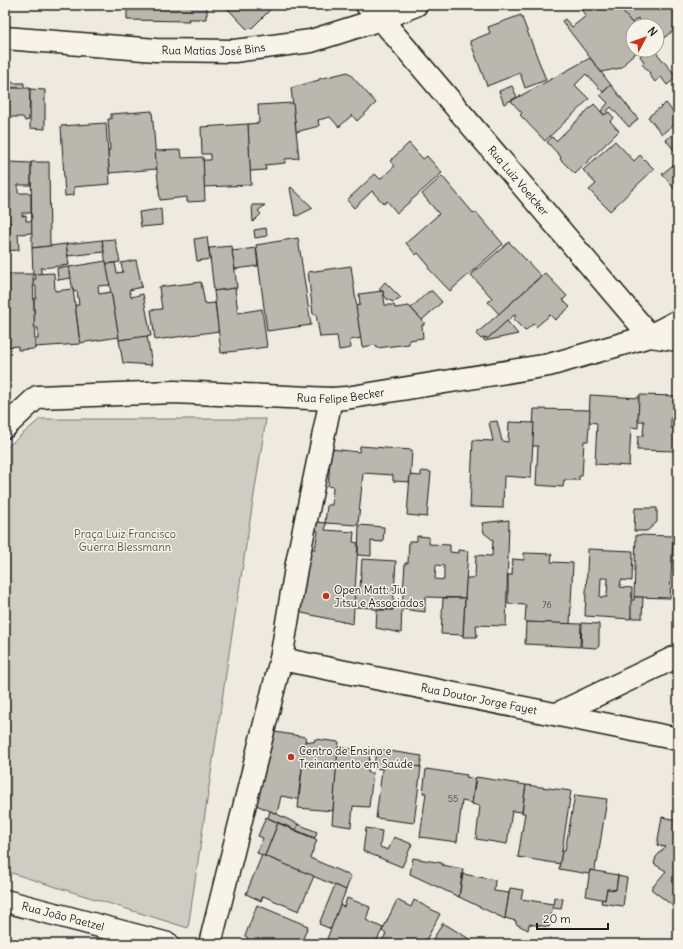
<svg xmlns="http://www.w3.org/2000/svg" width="683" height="949" viewBox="0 0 683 949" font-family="Delius,sans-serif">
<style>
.green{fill:#cfccc3;stroke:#767470}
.building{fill:#bab7af;stroke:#1c1c1c;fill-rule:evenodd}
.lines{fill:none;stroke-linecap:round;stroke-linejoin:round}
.street-casing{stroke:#1c1c1c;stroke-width:25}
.secondary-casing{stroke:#1c1c1c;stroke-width:25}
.street{stroke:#f7f3e8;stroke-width:22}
.secondary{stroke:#f7f3e8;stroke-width:22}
.poi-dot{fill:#c8321e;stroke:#f7f3e8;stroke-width:1.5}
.labels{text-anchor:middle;stroke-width:3;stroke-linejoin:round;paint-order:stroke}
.number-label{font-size:9px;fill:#444341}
.street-label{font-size:11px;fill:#1c1c1c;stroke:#f7f3e8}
.park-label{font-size:11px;fill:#52514e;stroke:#f7f3e8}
.poi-label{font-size:11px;fill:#1c1c1c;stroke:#f7f3e8;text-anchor:start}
</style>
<rect width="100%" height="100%" fill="#eeeae0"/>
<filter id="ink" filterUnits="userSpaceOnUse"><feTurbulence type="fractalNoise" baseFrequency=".025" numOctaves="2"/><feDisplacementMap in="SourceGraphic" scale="8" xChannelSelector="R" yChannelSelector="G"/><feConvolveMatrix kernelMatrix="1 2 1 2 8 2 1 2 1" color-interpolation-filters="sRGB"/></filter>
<g filter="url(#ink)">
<path class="green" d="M40,419h226l-37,234 -41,275 -183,-57v-422z"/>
<g class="building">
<path d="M127,5h80v10h-1v4h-18l1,2 -62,-1z"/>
<path d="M224,5h51l-23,23 -5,1z"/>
<path d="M585,5l8,1 24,-1 18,21h-2v24h7l-10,7 -9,11 -20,4 -39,-51 3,-2 7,8 14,-11 -6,-8z"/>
<path d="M617,5h51l3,5 7,-5v22l-21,16v-17h-13l-6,-8 -6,5z"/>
<path d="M521,15l25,65 -21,8 -5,-15 -33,13 -17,-45 20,-8 -2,-6z"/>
<path d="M647,50h7l23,27 -10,8 -6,-8 -6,5 -6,-8 1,-1 -8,-9 2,-2 -4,-6z"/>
<path d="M590,58l21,27 -8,7 -17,-18 -11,11 14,14 -44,42 -25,-26 2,-2 -11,-12z"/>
<path d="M348,72l28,31 -19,18 -5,-6 -13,12 -9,-10 -12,3 1,6 -23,6 -5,-44 28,-8v-1z"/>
<path d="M9,79l4,4h11v5h-19v-8z"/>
<path d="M611,85l27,34 -9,8 -18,-20 -4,4 2,1 -2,2 -3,1 -3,-4 7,-8 -8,-8z"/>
<path d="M512,86l5,11 -13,7 -5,-13z"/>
<path d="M5,88h25l-1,32 -4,1 -2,-4h-18z"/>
<path d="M30,89l15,1v39l-15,-1z"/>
<path d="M293,103l6,55 -14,1v4l-20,2 1,5 -16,1 -2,-47 11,-1 -1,-18z"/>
<path d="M666,103l12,15v3l-16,13 -14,-17z"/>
<path d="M594,104l10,11 5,-3 5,6 -4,3 9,10 -44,43 -15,-15 1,-2 -14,-15 5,-5 4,4z"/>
<path d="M152,111l5,58 -48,4 -1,-23h2l-2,-31h3v-5z"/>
<path d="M106,123l4,61 -36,3v8l-9,1 -4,-70z"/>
<path d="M248,124l3,61 -47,2 -1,-27h8v-6h-9l-1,-27z"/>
<path d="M678,130v25l-12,-15z"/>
<path d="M615,141l19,20 6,-6 14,14 -44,42 -21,-21 7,-6 -13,-14z"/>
<path d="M409,143l14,16 4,-3 15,17 -45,40 -10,-12 -3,3 -12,-13 -18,17 -7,-8 28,-26 5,5 15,-13 -5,-5z"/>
<path d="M181,150l1,8 21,-1 2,44 -18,1v-5l-27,3 -5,-49z"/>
<path d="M678,161v32l-16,-19z"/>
<path d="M9,162l22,1v22h-13v8h13v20h-9v3l4,-1v6h6v12l-14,1 1,16 -13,1v-4h-1v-14h5v-11h-4l-1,-18 5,-1v-10h-5v-18h5z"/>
<path d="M31,162h18l1,84 -18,2z"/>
<path d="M442,176l32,38 2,-2 27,32 -53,47 -22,-23 1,-2 -11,-13 -2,2 -10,-12 33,-29 -17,-20z"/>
<path d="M291,187l22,21 -16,8 -2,-1 -5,-27z"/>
<path d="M252,205h13l-7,6 3,3 -8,8z"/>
<path d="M161,209l1,16 -21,2 -2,-15z"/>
<path d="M266,228l1,8 -12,2 -1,-8z"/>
<path d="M207,237l3,22 -13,2 -3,-22z"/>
<path d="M298,238l13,87 -44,6 -11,-86z"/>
<path d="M115,239l5,23 -14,2 -4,-24z"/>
<path d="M102,240l2,12 -36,4 -2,-12z"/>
<path d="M509,242l32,34 -42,38 -11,-12 4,-4 -21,-23z"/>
<path d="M66,244l3,21 -28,3v6l-8,1 -1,-27z"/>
<path d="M232,246l5,42 -23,3 -5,-43z"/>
<path d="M256,248l2,18 -23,3 -3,-18z"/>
<path d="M136,260l6,27 -13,3 2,7 12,-3 8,42 -32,4 -13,-76 9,-1 2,10 6,-1 -2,-9z"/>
<path d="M106,261l4,24 -12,1 1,8 12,-2 8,45 -39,6 -5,-38h4l-2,-14 -4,1 -4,-25z"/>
<path d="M351,266l10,72 -11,2 1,8 -12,2 -2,-14 -17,1 -4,-23h-3l-5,-42z"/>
<path d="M69,267l2,11 -13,2 -1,-12z"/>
<path d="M54,273l1,18 18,-2 7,55 -45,3v-8h3v-11h-4v-29h2v-13h-3v-7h3l-1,-5z"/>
<path d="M545,273l22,23 -4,4 7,7 -15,13 -5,-5 -14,12 -3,-3 -8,7 -12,-12 3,-3 -2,-1 -27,24 -1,-2 -5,2 -5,-5z"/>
<path d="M5,274h28l2,75 -17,1v-4l-13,1z"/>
<path d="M201,282l4,22 10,-1 4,28 -64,9 -4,-30 11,-1 -3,-22z"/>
<path d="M385,282l16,16 -3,2 -5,2 -6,-3 -3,-4 -1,-4h-3v-3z"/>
<path d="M235,288l3,25 24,-4 5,38 -46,6 -7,-62z"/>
<path d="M383,291l2,14h9l1,3 14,-2 15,16v3h-2l1,13 -14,2v4l-32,4 -1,-3 -14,2 -6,-41 4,-1 -1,-11z"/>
<path d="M432,291l10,11 -20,18 -11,-12 17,-16z"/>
<path d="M507,321l11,13 -33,7 -2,-2 3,-2 1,2z"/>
<path d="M147,336l5,29 -29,-2 -4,-23z"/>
<path d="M590,395l49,3 -1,30 -7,-1 -2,39 -34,-2 2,-41 -8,-1z"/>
<path d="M639,395l39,1v21h-7v11h7v23l-41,-1 1,-14h5l1,-15h-6z"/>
<path d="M534,409l56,1 -2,31h-4l-2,35h-3v4h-15l-1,7 -27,-2 2,-39h-6z"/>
<path d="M497,421l5,20 6,1 1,-20 25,1 -3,55 -27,-2 -1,32 -33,-1 3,-67 20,1 -4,-19z"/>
<path d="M360,446l52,4 -2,32 -17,-1v-6l-30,-2 -5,52 -33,-2 2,-18h5l1,-18 -5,-1 3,-37 28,3z"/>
<path d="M421,471l10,1 -4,45 -20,-2 3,-40 11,1z"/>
<path d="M635,508h22v14l-10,9h-13z"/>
<path d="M509,520l-3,106 -30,-1 1,12h-14l3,-59h9l1,-23 16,1 1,-16 -9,-7 -2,-10z"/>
<path d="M315,522l11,1 -1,7 29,2 -1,10 5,1 -5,81 -60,-13 12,-64 10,2 3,-18 -3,-1z"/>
<path d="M359,525l25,2 -1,15 -12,-1v15l-13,-1z"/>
<path d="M636,535l37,1 -3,62 -36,-1z"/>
<path d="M417,536l12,1v7l21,1v7l8,1v-3l10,1 -3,47 -40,-1v15l-23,-3 3,-46h3l1,-22h8zM436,565l8,1v14l-9,-1z"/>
<path d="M588,549l45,2 -1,30 -11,-1 -1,7 12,1 -1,31 -46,-3zM601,578h7l-1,19h-7z"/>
<path d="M524,553l28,1 -1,8 22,1 -3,61 -45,-2 1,-17 -18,-1v-29h4l1,-16 11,1z"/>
<path d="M362,559l34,2 -3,49 -20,-1v-1l-19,-1 1,-19h5z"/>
<path d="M634,597h9l-1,21h-11v-18h3z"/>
<path d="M443,598h22l-2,37 -22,-1z"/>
<path d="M394,603l8,1 -1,29 -25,-5 1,-18h16z"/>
<path d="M526,622l55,2 -1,23 -55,-3z"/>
<path d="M582,623l17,1v22l-2,2 -16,-1z"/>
<path d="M269,731l37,6 -8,62 -17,-3 -4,18 -23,-10z"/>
<path d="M315,739l24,3 -6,69 -35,-3 7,-67 9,1z"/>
<path d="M338,747l32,5 -2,21h5l-4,34 -16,-1 -2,21 -19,-3z"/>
<path d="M376,749l46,7 -2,11 -37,-5 -1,7 -8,-1z"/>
<path d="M383,762l38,5 -7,56 -38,-5z"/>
<path d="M426,769l41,6 -1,2 9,2 -3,24 -10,-2 -5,41 -37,-5 6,-44h-3z"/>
<path d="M476,777l50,8 -4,27 -10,-1 -5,33 -31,-5 4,-33 -8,-2z"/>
<path d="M526,785l45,6 -11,73 -42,-7 7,-44h-3z"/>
<path d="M575,795l32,4 -10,64 -1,-1 -1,9 -5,-1 -1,4 -30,-5 3,-18h3z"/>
<path d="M270,811l28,13 -2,6 -28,-12z"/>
<path d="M266,817l12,6 -13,33 -8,-3 6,-15 -5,-2z"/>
<path d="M662,817l15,3 1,-2v92l-27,-21 15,-18 -12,-7 2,-7 9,-10 -8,-2z"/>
<path d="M278,823l39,17 -7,18 41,18 -5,14 -81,-34z"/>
<path d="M298,824l19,8 -2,6 -19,-8z"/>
<path d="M366,828l16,3 -2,16 8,3 6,-13 18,7 -10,23 -39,-16z"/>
<path d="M262,855l52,21 -15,35 -36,-15 -2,5 -15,-7z"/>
<path d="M413,858l29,5v2l21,4 -4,28 -49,-23z"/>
<path d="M590,870l28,5 -2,15 -9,-1 -2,11 -19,-4z"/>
<path d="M463,874l32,6 -1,11 15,2 -4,26 -46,-22z"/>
<path d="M618,876l9,2 -4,28 -22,-3 1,-4 3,1 2,-11 9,1z"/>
<path d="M335,885l11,5 -15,39 -12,-5z"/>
<path d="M510,888l13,2 -2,9 32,5 -4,23 -20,-3 -1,6 -12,-6v-3l-11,-3z"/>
<path d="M554,897l9,2 -2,10 -8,-1z"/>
<path d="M347,898l23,9 -4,13 17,8 -8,16 -9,-4 -1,4h-40l15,-39 4,2z"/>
<path d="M397,900l14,7 3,-7 26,14 -16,30h-49l2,-4 4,2 5,-8 -4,-3z"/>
<path d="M257,905l51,21 -7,18h-38l-3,-1 -8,1 -3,-2 -2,-5 -2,-1z"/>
<path d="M443,923l33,20v1h-46z"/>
</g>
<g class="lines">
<g class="street-casing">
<g id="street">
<path id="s1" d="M367,5l14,14 269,317 28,4"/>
<path id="s2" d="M5,427l32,-30 137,-5 157,7 15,-1 203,-33 101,-29 28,-15"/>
<path id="s3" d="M281,659l397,80"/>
<path d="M557,714l121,-58"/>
<path d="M210,944l71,-285 15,-91 35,-169"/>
</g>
</g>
<g class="secondary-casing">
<g id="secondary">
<path id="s4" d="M5,38l151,12 78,1 77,-10 70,-22 35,-14"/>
<path id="s5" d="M5,901l163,43"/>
</g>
</g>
<use href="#street" class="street"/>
<use href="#secondary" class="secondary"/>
</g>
</g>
<g class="poi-dot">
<circle cx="326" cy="596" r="4"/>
<circle cx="291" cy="757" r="4"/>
</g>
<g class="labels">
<g class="number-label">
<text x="547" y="608">76</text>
<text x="453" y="802">55</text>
</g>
<g class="street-label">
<text dy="4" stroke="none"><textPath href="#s4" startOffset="209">Rua Matias José Bins</textPath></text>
<text dy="4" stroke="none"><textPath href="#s1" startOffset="232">Rua Luiz Voelcker</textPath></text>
<text dy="4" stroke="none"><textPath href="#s2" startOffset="348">Rua Felipe Becker</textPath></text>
<text dy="4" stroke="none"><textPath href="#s3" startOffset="202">Rua Doutor Jorge Fayet</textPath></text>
<text dy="4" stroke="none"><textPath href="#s5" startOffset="60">Rua João Paetzel</textPath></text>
</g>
<g class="park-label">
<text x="125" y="538">Praça Luiz Francisco<tspan x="125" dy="13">Guerra Blessmann</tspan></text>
</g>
<g class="poi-label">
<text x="334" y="594">Open Matt: Jiu<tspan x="334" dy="13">Jitsu e Associados</tspan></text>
<text x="299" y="755">Centro de Ensino e<tspan x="299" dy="13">Treinamento em Saúde</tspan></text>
</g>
</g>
<rect width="683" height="949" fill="none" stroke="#f7f3e8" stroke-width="20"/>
<rect x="10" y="10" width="663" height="929" fill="none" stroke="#1c1c1c" stroke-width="1.5" filter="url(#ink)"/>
<g transform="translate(645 38) rotate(49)"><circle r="19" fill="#f7f3e8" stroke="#9f9d96"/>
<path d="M0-3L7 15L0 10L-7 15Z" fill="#c8321e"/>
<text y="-6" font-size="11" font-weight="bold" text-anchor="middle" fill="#1c1c1c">N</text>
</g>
<path d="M537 923v6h71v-6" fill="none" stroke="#1c1c1c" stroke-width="2"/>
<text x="543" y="923" font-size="12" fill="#1c1c1c" stroke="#f7f3e8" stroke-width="3" paint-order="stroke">20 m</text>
</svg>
